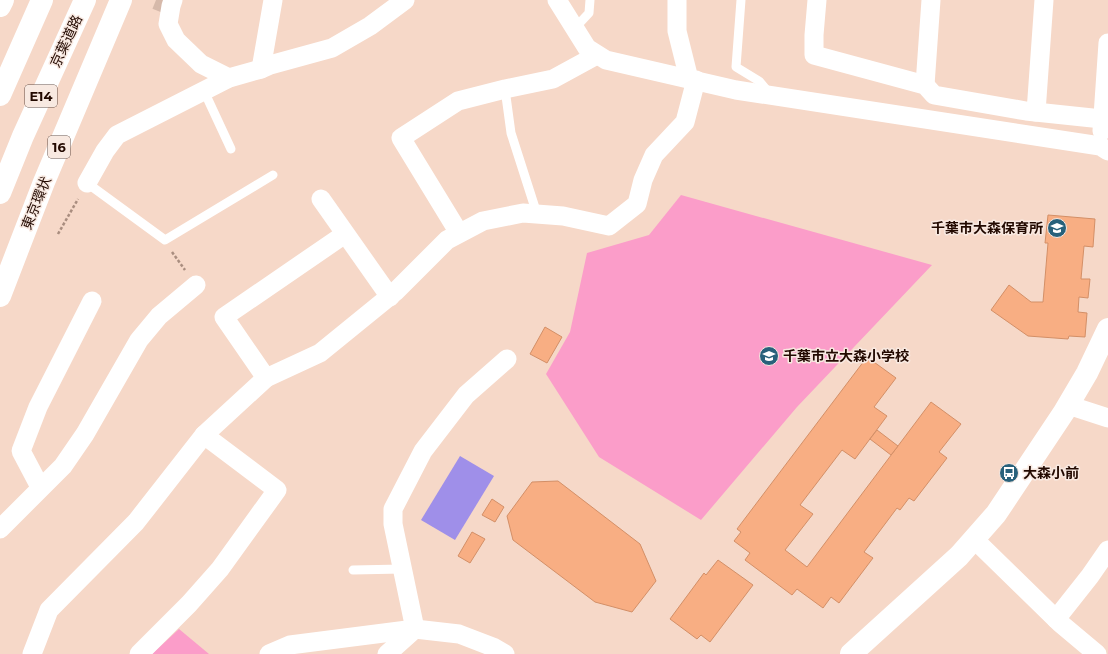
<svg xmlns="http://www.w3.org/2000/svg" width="1108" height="654" viewBox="0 0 1108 654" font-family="Montserrat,'Noto Sans JP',sans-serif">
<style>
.green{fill:#fb9dc9}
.water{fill:#9f8fe9}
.building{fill:#f8ae83;stroke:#d38f67}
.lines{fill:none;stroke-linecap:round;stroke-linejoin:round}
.street-tunnel{stroke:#d6b9aa;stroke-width:19;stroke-dasharray:19 10;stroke-linecap:butt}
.path{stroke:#a98d7f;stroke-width:2.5;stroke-dasharray:3 2;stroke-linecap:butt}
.lane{stroke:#fff;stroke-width:9}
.street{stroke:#fff;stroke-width:19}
.secondary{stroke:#fff;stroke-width:22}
.highway{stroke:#fff;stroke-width:22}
.labels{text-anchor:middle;stroke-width:3;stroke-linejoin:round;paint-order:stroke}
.shield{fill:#f8e9e1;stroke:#624c44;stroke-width:1}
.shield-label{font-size:13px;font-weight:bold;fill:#220900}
.street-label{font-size:14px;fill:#220900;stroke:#f8e9e1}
.poi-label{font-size:14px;font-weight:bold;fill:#220900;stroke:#f8e9e1;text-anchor:start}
</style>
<rect width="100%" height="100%" fill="#f6d8c8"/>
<g class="green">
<path d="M681,195l251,70 -135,142 -96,113 -102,-63 -53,-83 24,-42 17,-79 62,-18z"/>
<path d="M179,629l30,25h-57z"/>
</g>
<path class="water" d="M460,456l34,20 -39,64 -34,-20z"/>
<g class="building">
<path d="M1048,215l47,4 -2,28 -9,-1 -3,33h9l-2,19 -9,-1 -1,15 9,1 -2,24 -16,-1 -1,3 -40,-3 -37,-26 18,-25 22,17h12l5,-59h-3z"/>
<path d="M545,327l17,10 -15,26 -17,-9z"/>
<path d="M867,357l29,21 -22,29 13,9 -32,43 -13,-9 -42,55 13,9 -28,36 22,17 124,-165 30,22 -22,28 8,6 -33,43 -5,-3 -9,12 -3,-2 -33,44 9,6 -34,45 -8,-6 -8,11 -26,-19 -5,6 -47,-35 5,-7 -16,-12 7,-9 -4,-3z"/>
<path d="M877,430l21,16 -7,9 -21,-16z"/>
<path d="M558,481l82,63 16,37 -24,31 -37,-10 -82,-62 -6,-24 25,-34z"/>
<path d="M492,499l12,8 -9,15 -13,-7z"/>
<path d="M472,532l13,7 -15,24 -12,-7z"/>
<path d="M718,560l35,25 -43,57 -9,-7 -4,4 -27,-20 34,-46 2,2z"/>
</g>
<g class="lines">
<path class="street-tunnel" d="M156,0l15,6"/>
<g class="path">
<path d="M58,234l20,-35"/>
<path d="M172,252l13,18"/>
</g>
<g class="lane">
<path d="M741,0l-5,67 23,14 10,12"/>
<path d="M575,28l14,-15 1,-13"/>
<path d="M505,89l6,44 26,81"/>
<path d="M204,91l27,58"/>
<path d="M87,183l78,57 108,-65"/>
<path d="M353,570l49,-1"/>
</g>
<g class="street">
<path d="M173,0l-2,6 -3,18 8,16 25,24 28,14"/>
<path d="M557,0l30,48 19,12 130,30 364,56 8,5"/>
<path d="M677,0v31l12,48"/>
<path d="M817,0l-3,35v20l111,30 9,10 92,16 76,8"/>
<path d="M261,69l12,-69"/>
<path d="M925,85l6,-85"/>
<path d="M1036,112l8,-112"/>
<path d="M1102,131l6,-88"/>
<path d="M87,183l18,-32 12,-16 112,-57 32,-9 9,-4 62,-17 38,-22 35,-26"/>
<path d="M321,199l69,98"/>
<path d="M459,233l-58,-95 57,-37 47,-12 48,-10 44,-24"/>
<path d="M266,378l-42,-61 121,-83"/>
<path d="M1068,405l40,13"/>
<path d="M40,487l-19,-36 17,-44 54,-106"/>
<path d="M0,529l63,-63 22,-32 54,-94 20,-24 37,-31"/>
<path d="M975,540l85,83 37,31"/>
<path d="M1056,619l34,-43 18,-26"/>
<path d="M32,654l17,-44 87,-88 68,-87 62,-57 54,-25 75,-61 52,-52 36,-19 40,-8 40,3 46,10 28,-22 6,-24 11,-25 31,-33 11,-42"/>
<path d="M139,654l50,-50 31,-35 57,-79 -73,-55"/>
<path d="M269,654l21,-9 125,-16 44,5 34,13 12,7"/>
<path d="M387,654l28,-25 -22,-105v-15l30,-58 43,-56 41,-36"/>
</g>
<path class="secondary" d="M851,654l108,-98 37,-42 68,-102 23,-39 21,-44"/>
<g class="highway">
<path d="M0,6l3,-6"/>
<path d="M0,95l42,-95"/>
<path d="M0,193l23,-57 62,-136"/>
<path d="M0,296l44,-114 77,-182"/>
</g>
</g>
<defs>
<g id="school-disc" transform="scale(1)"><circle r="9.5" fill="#28617b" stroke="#f8e9e1"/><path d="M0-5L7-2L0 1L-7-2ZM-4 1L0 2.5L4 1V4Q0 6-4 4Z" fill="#fff"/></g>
<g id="bus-disc" transform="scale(1)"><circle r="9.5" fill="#28617b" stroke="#f8e9e1"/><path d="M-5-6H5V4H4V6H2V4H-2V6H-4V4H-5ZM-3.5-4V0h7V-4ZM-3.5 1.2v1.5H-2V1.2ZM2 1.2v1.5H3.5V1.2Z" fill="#fff"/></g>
</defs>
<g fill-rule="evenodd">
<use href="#school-disc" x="1057" y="228"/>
<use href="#school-disc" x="769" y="356"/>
<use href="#bus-disc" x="1009" y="473"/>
</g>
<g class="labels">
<g class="shield">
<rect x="25" y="85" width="32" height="22" rx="3"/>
<rect x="48" y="136" width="22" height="22" rx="3"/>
</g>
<g class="shield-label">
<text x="41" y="101">E14</text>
<text x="59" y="152">16</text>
</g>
<g class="street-label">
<text transform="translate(66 41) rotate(-65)" y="5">京葉道路</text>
<text transform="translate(36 203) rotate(-68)" y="5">東京環状</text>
</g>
<g class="poi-label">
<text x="1043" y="233" text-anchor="end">千葉市大森保育所</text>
<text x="783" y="361">千葉市立大森小学校</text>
<text x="1023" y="478">大森小前</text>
</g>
</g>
</svg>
